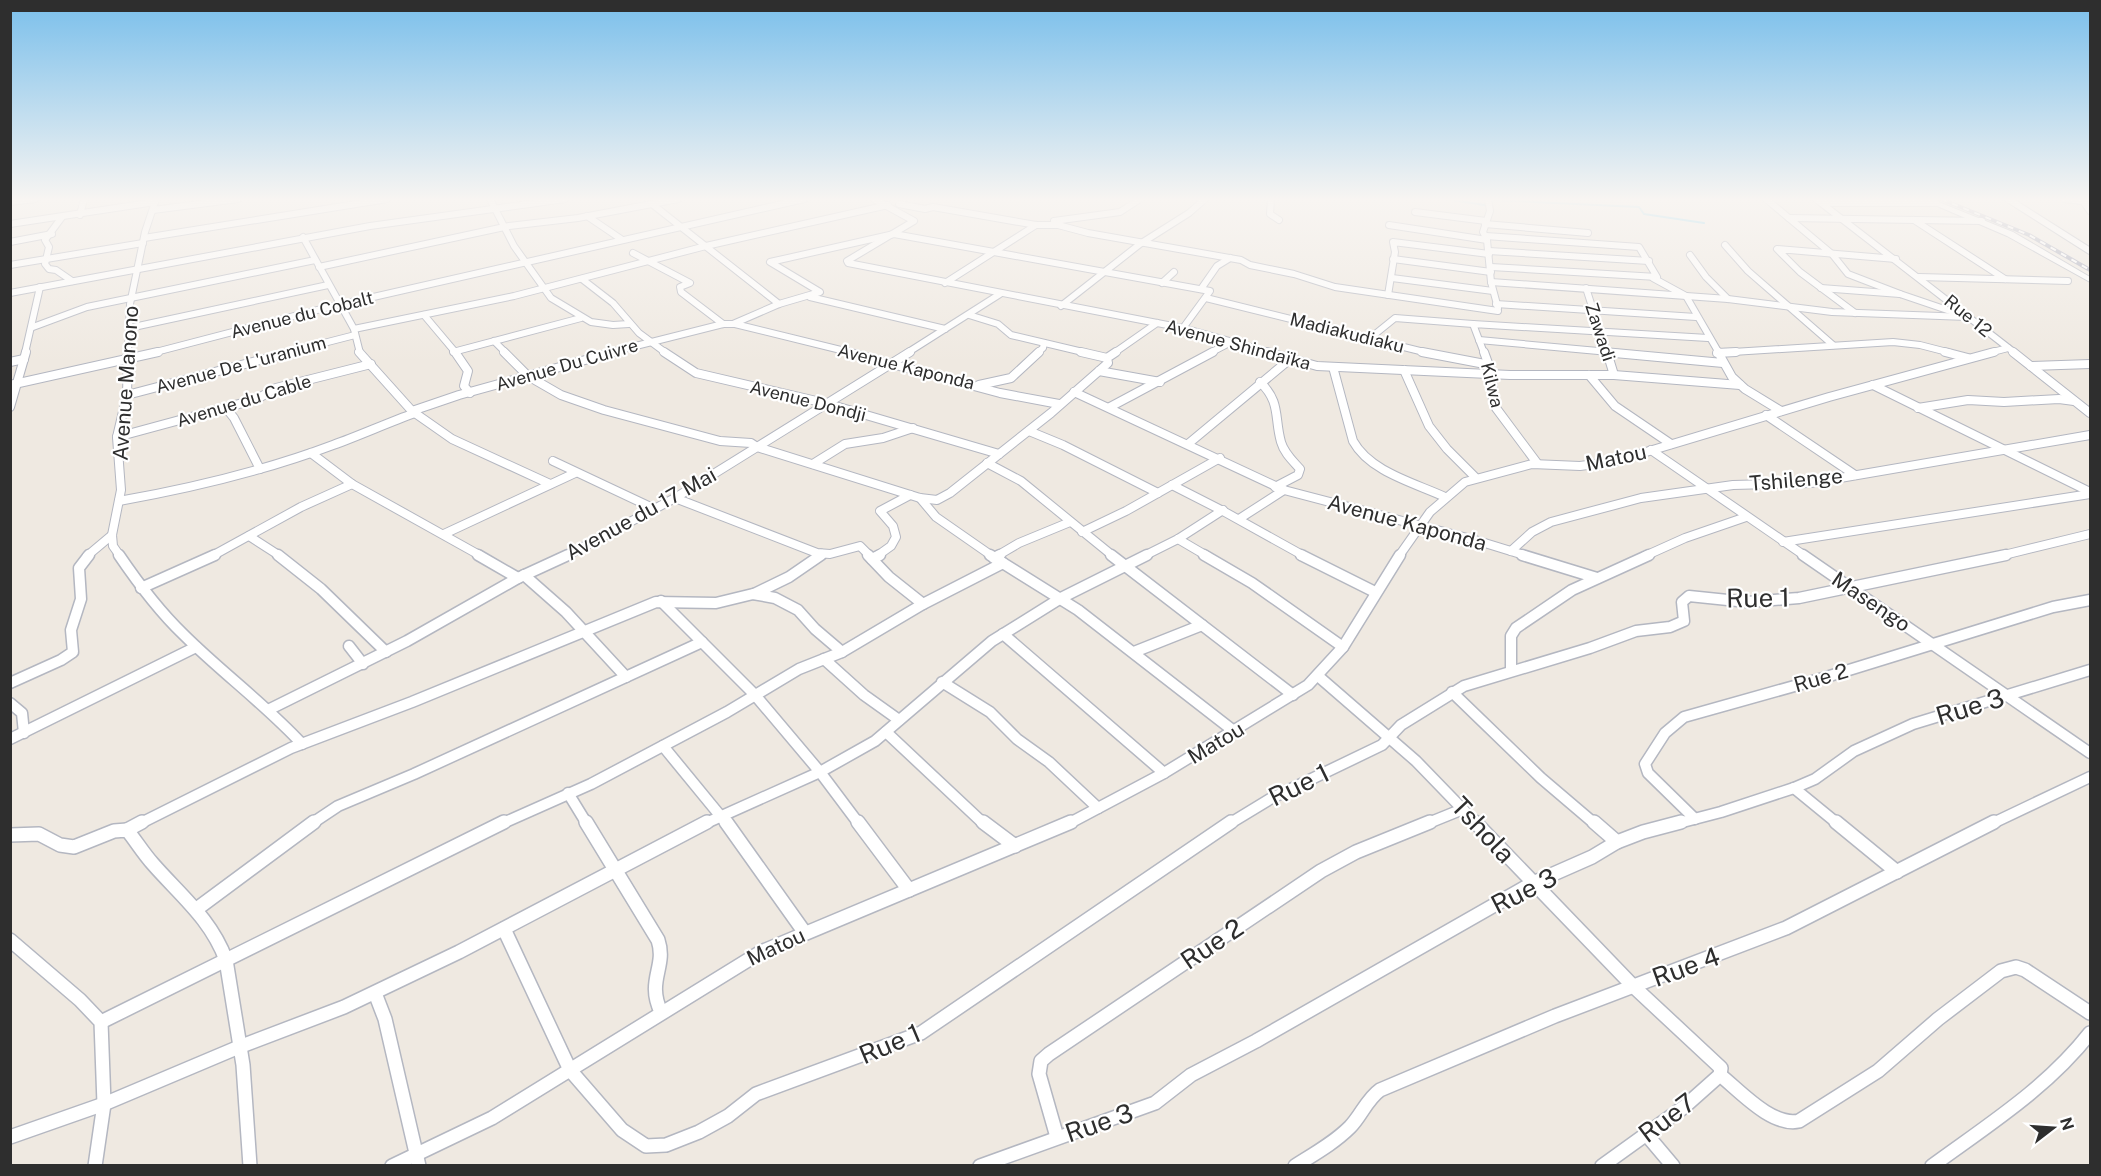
<svg xmlns="http://www.w3.org/2000/svg" width="2101" height="1176" viewBox="0 0 2101 1176" font-family="'Public Sans',sans-serif">
<style>
.lines{fill:none;stroke-linecap:round;stroke-linejoin:round}
.stream{stroke:#75cff0;stroke-width:2}
.minor-far3-casing{stroke:#b4b7c1;stroke-width:8}
.minor-far2-casing{stroke:#b4b7c1;stroke-width:10}
.minor-far1-casing{stroke:#b4b7c1;stroke-width:13}
.minor-casing{stroke:#b4b7c1;stroke-width:16}
.secondary-casing{stroke:#b4b7c1;stroke-width:2}
.minor-far3{stroke:#fff;stroke-width:6}
.minor-far2{stroke:#fff;stroke-width:8}
.minor-far1{stroke:#fff;stroke-width:10}
.minor{stroke:#fff;stroke-width:13}
.secondary{fill:#fff;fill-rule:evenodd}
.rail-casing{stroke:#a3a6b8;stroke-width:4}
.rail{stroke:#fff;stroke-width:2;stroke-dasharray:6;stroke-linecap:butt}
.labels{text-anchor:middle;stroke-width:4.5;stroke-linejoin:round;paint-order:stroke}
.far-street-label{font-size:18px;fill:#2e2e2e;stroke:#fff}
.street-label{font-size:21px;fill:#2e2e2e;stroke:#fff}
.near-street-label{font-size:26px;fill:#2e2e2e;stroke:#fff}
</style>
<rect width="100%" height="100%" fill="#efe9e1"/>
<g class="lines">
<path class="stream" d="M1446,199l45,7 2,-6 146,7 5,7 60,9"/>
<g class="minor-far3-casing">
<g id="minor-far3">
<path d="M490,199l24,47 37,52 40,24 22,3 16,-1"/>
<path d="M874,199l40,22 -67,40 1,2 335,65 89,25"/>
<path d="M1271,199l-1,15 9,6"/>
<path d="M1488,199l2,12 -7,21 4,8 4,42 7,26"/>
<path d="M1766,199l66,55 16,20 52,20"/>
<path d="M1816,199l199,154"/>
<path d="M2008,199l82,52"/>
<path d="M2065,199l25,3"/>
<path d="M2083,201l7,10"/>
<path d="M10,202l25,-3"/>
<path d="M1822,203h114"/>
<path d="M652,204l127,100"/>
<path d="M899,204l26,5 8,-2 103,18h22l30,8 153,27 9,5 44,9 41,13 163,24"/>
<path d="M153,210l85,-11"/>
<path d="M1415,212l71,9"/>
<path d="M80,215l4,-16"/>
<path d="M587,216l34,23"/>
<path d="M62,217l-17,23 4,7 -4,17 4,5 7,1 16,11"/>
<path d="M1789,218l193,3"/>
<path d="M1914,220l91,59"/>
<path d="M1054,221l66,-9 20,-13"/>
<path d="M10,224l145,-22"/>
<path d="M1485,224l103,9"/>
<path d="M1389,225l98,15"/>
<path d="M1486,236l153,11 18,30 -166,-10"/>
<path d="M303,237l51,92 6,24"/>
<path d="M144,238l243,-39"/>
<path d="M10,242l42,-8"/>
<path d="M1725,245l23,26 85,74"/>
<path d="M1489,251l160,10"/>
<path d="M633,253l57,30 -10,4 1,5 42,32"/>
<path d="M1690,255l16,22 22,22"/>
<path d="M1393,259l98,13"/>
<path d="M10,265l133,-22"/>
<path d="M319,267l190,-41 69,-8 100,-19"/>
<path d="M1919,277l149,4"/>
<path d="M1392,278l101,13"/>
<path d="M1653,278l33,18 33,57"/>
<path d="M582,279l31,24 26,30 27,20"/>
<path d="M1491,282l237,17 104,13 135,5"/>
<path d="M945,283l91,-58"/>
<path d="M1162,283l12,-11"/>
<path d="M1586,288l21,65"/>
<path d="M1821,288l79,6 59,20"/>
<path d="M1201,289l16,-23 13,-8"/>
<path d="M10,293l360,-67 195,-27"/>
<path d="M1388,295l7,-43 -2,-10 96,12"/>
<path d="M810,297l135,32"/>
<path d="M1206,298l222,55"/>
<path d="M1496,304l200,13"/>
<path d="M1061,306l79,-62 49,-31 16,-14"/>
<path d="M1855,313l-55,-41 -23,-23 119,10"/>
<path d="M424,315l32,38"/>
<path d="M969,315l29,9 13,11 76,18"/>
<path d="M735,324l118,29"/>
<path d="M33,327l54,-20 228,-47"/>
<path d="M129,328l199,-43"/>
<path d="M354,329l160,-33 192,-50 182,-41"/>
<path d="M1369,339l26,-21 78,6"/>
<path d="M1479,340l141,13"/>
<path d="M494,341l12,12"/>
<path d="M453,352l128,-34"/>
<path d="M25,353l15,-66"/>
<path d="M128,353l2,-49 15,-72 11,-33"/>
<path d="M152,353l173,-45 479,-109"/>
<path d="M285,353l70,-18"/>
<path d="M608,353l115,-29h10l46,-20 41,-12 -50,-30 124,-28 316,57 -27,37"/>
<path d="M907,353l93,-59"/>
<path d="M1037,353l6,-5 1,-5"/>
<path d="M1114,353l43,-30"/>
<path d="M1210,353l21,-11"/>
<path d="M1484,353l-11,-29 235,14"/>
<path d="M1717,353l176,-11 27,3 31,8"/>
<path d="M1989,353l19,-5"/>
</g>
</g>
<g class="minor-far2-casing">
<g id="minor-far2">
<path d="M359,352l53,59 40,28 98,45"/>
<path d="M455,352l13,19 -4,15 6,7"/>
<path d="M504,352l24,24 33,19 43,15 116,31 31,2 6,4 163,51 17,2 13,-7 101,-80 57,-50 -1,-5 9,-6"/>
<path d="M664,352l32,21 129,30 174,51"/>
<path d="M847,352l153,41 59,11"/>
<path d="M1081,352l26,6"/>
<path d="M1267,352l50,14 193,9h104l126,10"/>
<path d="M1422,352l68,13"/>
<path d="M1484,352l8,22 1,27 3,7 41,55"/>
<path d="M1604,352l119,11"/>
<path d="M1607,352l7,23"/>
<path d="M1718,352l14,25 13,12 36,22"/>
<path d="M1945,352l23,6"/>
<path d="M2013,352l77,61"/>
<path d="M1717,353l19,-1"/>
<path d="M10,362l14,-3"/>
<path d="M2031,366l59,-2"/>
<path d="M1333,367l20,74c17,31 62,42 92,56"/>
<path d="M1404,370l25,56 18,23 29,29"/>
<path d="M1099,371l61,11"/>
<path d="M1589,375l26,31 56,38"/>
<path d="M1260,382c21,20 14,35 21,60 3,11 12,19 19,27l-2,6 -23,12"/>
<path d="M10,385l148,-33"/>
<path d="M979,385l32,-7 28,-26"/>
<path d="M1873,385l217,107"/>
<path d="M1074,392l210,98 191,50 52,16"/>
<path d="M127,395l164,-43"/>
<path d="M10,407l16,-55"/>
<path d="M1110,407l103,-55"/>
<path d="M226,408l8,10 26,51"/>
<path d="M1918,408l50,-8 36,2 55,-3 15,2"/>
<path d="M412,411l47,-16 155,-43"/>
<path d="M1766,415l89,60"/>
<path d="M1029,431l34,14 95,48"/>
<path d="M117,437l140,-38 19,-11 95,-24"/>
<path d="M1188,444l101,-84"/>
<path d="M1651,450l154,106"/>
<path d="M311,453l41,31 129,72"/>
<path d="M553,461l102,48"/>
<path d="M987,463l34,18 92,75"/>
<path d="M813,464l32,-20 38,-6 30,-10"/>
<path d="M1172,485l51,26 81,45"/>
<path d="M675,498l142,55 13,1 30,-8 10,10"/>
<path d="M920,498l16,19 56,39"/>
<path d="M119,501c73,-13 145,-30 214,-56 28,-10 54,-22 82,-32"/>
<path d="M1239,519l45,-29"/>
<path d="M1082,532l44,-21 94,-53"/>
<path d="M444,534l131,-61"/>
<path d="M249,536l31,20"/>
<path d="M1178,539l29,17"/>
<path d="M1783,542l307,-48"/>
<path d="M1511,551l21,-19 19,-10 90,-24 92,-13 78,-2 279,-48"/>
<path d="M87,556l25,-21"/>
<path d="M120,556l-7,-10 -1,-11 9,-45 -4,-53 10,-42 1,-43"/>
<path d="M212,556l89,-49 51,-23"/>
<path d="M566,556l109,-58 235,-146"/>
<path d="M819,556l3,-2"/>
<path d="M877,556l14,-10 5,-9 -3,-11 -13,-15 30,-16"/>
<path d="M997,556l22,-13 51,-21"/>
<path d="M1144,556l34,-17 45,-29"/>
<path d="M1399,556l31,-44 35,-30 67,-18 48,2 36,-5 213,-64 165,-45"/>
<path d="M1645,556l40,-18 61,-21"/>
<path d="M2000,556l90,-22"/>
</g>
</g>
<g class="minor-far1-casing">
<g id="minor-far1">
<path d="M119,555c19,28 39,55 64,79 38,38 82,70 119,110"/>
<path d="M278,555l43,34 65,63"/>
<path d="M478,555l40,23"/>
<path d="M868,555l21,22 34,27"/>
<path d="M990,555l88,55 157,122"/>
<path d="M1111,555l182,140"/>
<path d="M1204,555l48,28 91,64"/>
<path d="M1301,555l74,37"/>
<path d="M1522,555l75,23"/>
<path d="M1803,555l287,198"/>
<path d="M994,558l6,-3"/>
<path d="M872,559l8,-4"/>
<path d="M524,575l42,37 60,65"/>
<path d="M141,588l74,-33"/>
<path d="M754,594l35,-17 32,-22"/>
<path d="M661,601l94,94 65,77 39,52"/>
<path d="M1003,634l161,139"/>
<path d="M349,646l14,18"/>
<path d="M1134,652l68,-27"/>
<path d="M824,659l40,36 35,25"/>
<path d="M1511,670v-34l5,-8 56,-38 77,-35"/>
<path d="M1318,676l98,85 61,63"/>
<path d="M942,682l48,30 27,27 32,23 49,46"/>
<path d="M10,683l51,-23 12,-8 -2,-22 10,-31 -2,-31 10,-13"/>
<path d="M1452,692l89,86 54,46"/>
<path d="M10,703l12,10 2,20"/>
<path d="M268,710l139,-69 111,-63 50,-23"/>
<path d="M886,732l98,92"/>
<path d="M10,739l186,-92"/>
<path d="M663,746l64,78"/>
<path d="M1794,788l44,36"/>
<path d="M568,793l19,31"/>
<path d="M1695,819l-47,-46 -3,-9 20,-31 19,-16 139,-39 230,-71 37,-7"/>
<path d="M139,824l152,-76 121,-46 244,-100 60,1 37,-9 22,4 23,12 17,19 27,23"/>
<path d="M311,824l27,-18 76,-32 288,-132"/>
<path d="M501,824l90,-40 136,-72 72,-43 43,-17 81,-48 80,-41"/>
<path d="M704,824l116,-52 55,-31 117,-100 69,-43 86,-43"/>
<path d="M1068,824l96,-51 144,-88 35,-38 57,-92"/>
<path d="M1229,824l41,-25 112,-54 19,-20 63,-39 126,-38 46,-17 34,-4 14,-6 -2,-19 7,-6 58,6 52,-4 207,-43"/>
<path d="M1426,824l37,-15"/>
<path d="M1675,824l46,-12 73,-24 21,-9 39,-28 59,-27 177,-54"/>
<path d="M1991,824l99,-47"/>
</g>
</g>
<g class="minor-casing">
<g id="minor">
<path d="M586,822l72,118c9,27 -12,40 3,72"/>
<path d="M726,822l79,111"/>
<path d="M858,822l51,68"/>
<path d="M983,822l32,24"/>
<path d="M1475,822l158,164 88,82 -1,7 -36,32 -82,59"/>
<path d="M1594,822l23,20"/>
<path d="M1836,822l61,50"/>
<path d="M127,830l15,-8"/>
<path d="M10,835l29,-1 21,11 14,2 40,-16 13,-1c9,11 16,23 26,34 27,31 58,55 73,96l17,105 7,101"/>
<path d="M198,908l116,-86"/>
<path d="M504,929l66,141 52,60 24,16 20,-1 33,-13 29,-16 28,-22 165,-61 310,-211"/>
<path d="M10,940l70,60 21,22 3,82 -9,62"/>
<path d="M375,993l10,26 34,147"/>
<path d="M101,1022l403,-200"/>
<path d="M1720,1075c20,16 52,52 79,46l79,-50 60,-52 63,-48 15,-4 9,3 65,43"/>
<path d="M1646,1134l27,32"/>
<path d="M10,1137l94,-33 135,-57 105,-40 115,-55 248,-130"/>
<path d="M1057,1137l-18,-63 2,-13 8,-7 272,-183 35,-19 74,-30"/>
<path d="M392,1166l100,-48 269,-166 310,-130"/>
<path d="M980,1166l175,-63 36,-28 65,-34 277,-158 59,-26 25,-15 26,-10 38,-10"/>
<path d="M1295,1166c19,-12 39,-23 55,-39 11,-11 17,-28 30,-37l175,-74 231,-88 208,-106"/>
<path d="M1932,1166c56,-41 115,-78 158,-133"/>
</g>
</g>
<g class="secondary-casing">
<path id="secondary" d="M1921,199h10l82,33 77,45v5l-83,-46z"/>
</g>
<use href="#minor-far3" class="minor-far3"/>
<use href="#minor-far2" class="minor-far2"/>
<use href="#minor-far1" class="minor-far1"/>
<use href="#minor" class="minor"/>
<use href="#secondary" class="secondary"/>
<g class="rail-casing">
<path id="rail" d="M1941,199l88,36 61,35"/>
</g>
<use href="#rail" class="rail"/>
</g>
<linearGradient id="sky" x2="0" y2="1"><stop stop-color="#7abfeb"/><stop offset="0.55" stop-color="#f8f5f2"/><stop offset="1" stop-color="#f8f5f2" stop-opacity="0"/></linearGradient>
<rect width="2101" height="363" fill="url(#sky)"/>
<g class="labels">
<g class="far-street-label">
<text transform="translate(302 315) rotate(-14)" y="6">Avenue du Cobalt</text>
<text transform="translate(1968 316) rotate(39)" y="6">Rue 12</text>
<text transform="translate(1600 332) rotate(72)" y="6">Zawadi</text>
<text transform="translate(1347 333) rotate(14)" y="6">Madiakudiaku</text>
<text transform="translate(1238 345) rotate(15)" y="6">Avenue Shindaïka</text>
<text transform="translate(241 365) rotate(-15)" y="6">Avenue De L'uranium</text>
<text transform="translate(567 365) rotate(-16)" y="6">Avenue Du Cuivre</text>
<text transform="translate(906 367) rotate(14)" y="6">Avenue Kaponda</text>
<text transform="translate(1492 385) rotate(76)" y="6">Kilwa</text>
<text transform="translate(244 401) rotate(-17)" y="6">Avenue du Cable</text>
<text transform="translate(808 401) rotate(14)" y="6">Avenue Dondji</text>
</g>
<g class="street-label">
<text transform="translate(126 383) rotate(-86)" y="7">Avenue Manono</text>
<text transform="translate(1616 458) rotate(-12)" y="7">Matou</text>
<text transform="translate(1796 480) rotate(-5)" y="7">Tshilenge</text>
<text transform="translate(641 514) rotate(-29)" y="7">Avenue du 17 Mai</text>
<text transform="translate(1407 523) rotate(15)" y="7">Avenue Kaponda</text>
<text transform="translate(1871 602) rotate(34)" y="7">Masengo</text>
<text transform="translate(1821 678) rotate(-16)" y="7">Rue 2</text>
<text transform="translate(1216 743) rotate(-31)" y="7">Matou</text>
<text transform="translate(776 947) rotate(-25)" y="7">Matou</text>
</g>
<g class="near-street-label">
<text transform="translate(1758 598) rotate(-1)" y="9">Rue 1</text>
<text transform="translate(1970 707) rotate(-17)" y="9">Rue 3</text>
<text transform="translate(1299 785) rotate(-26)" y="9">Rue 1</text>
<text transform="translate(1483 830) rotate(47)" y="9">Tshola</text>
<text transform="translate(1524 891) rotate(-27)" y="9">Rue 3</text>
<text transform="translate(1212 944) rotate(-34)" y="9">Rue 2</text>
<text transform="translate(1686 967) rotate(-20)" y="9">Rue 4</text>
<text transform="translate(890 1044) rotate(-23)" y="9">Rue 1</text>
<text transform="translate(1667 1118) rotate(-37)" y="9">Rue7</text>
<text transform="translate(1099 1123) rotate(-19)" y="9">Rue 3</text>
</g>
</g>
<rect width="2101" height="1176" fill="none" stroke="#2e2e2e" stroke-width="24"/>
<g transform="translate(2053 1128) rotate(73)" stroke="#ffffff" stroke-width="4.5" paint-order="stroke">
<path d="M0-4.5L10 22L0 15L-10 22Z" fill="#2e2e2e"/>
<text y="-9" font-size="16" font-weight="bold" text-anchor="middle" fill="#2e2e2e">N</text>
</g>
</svg>
